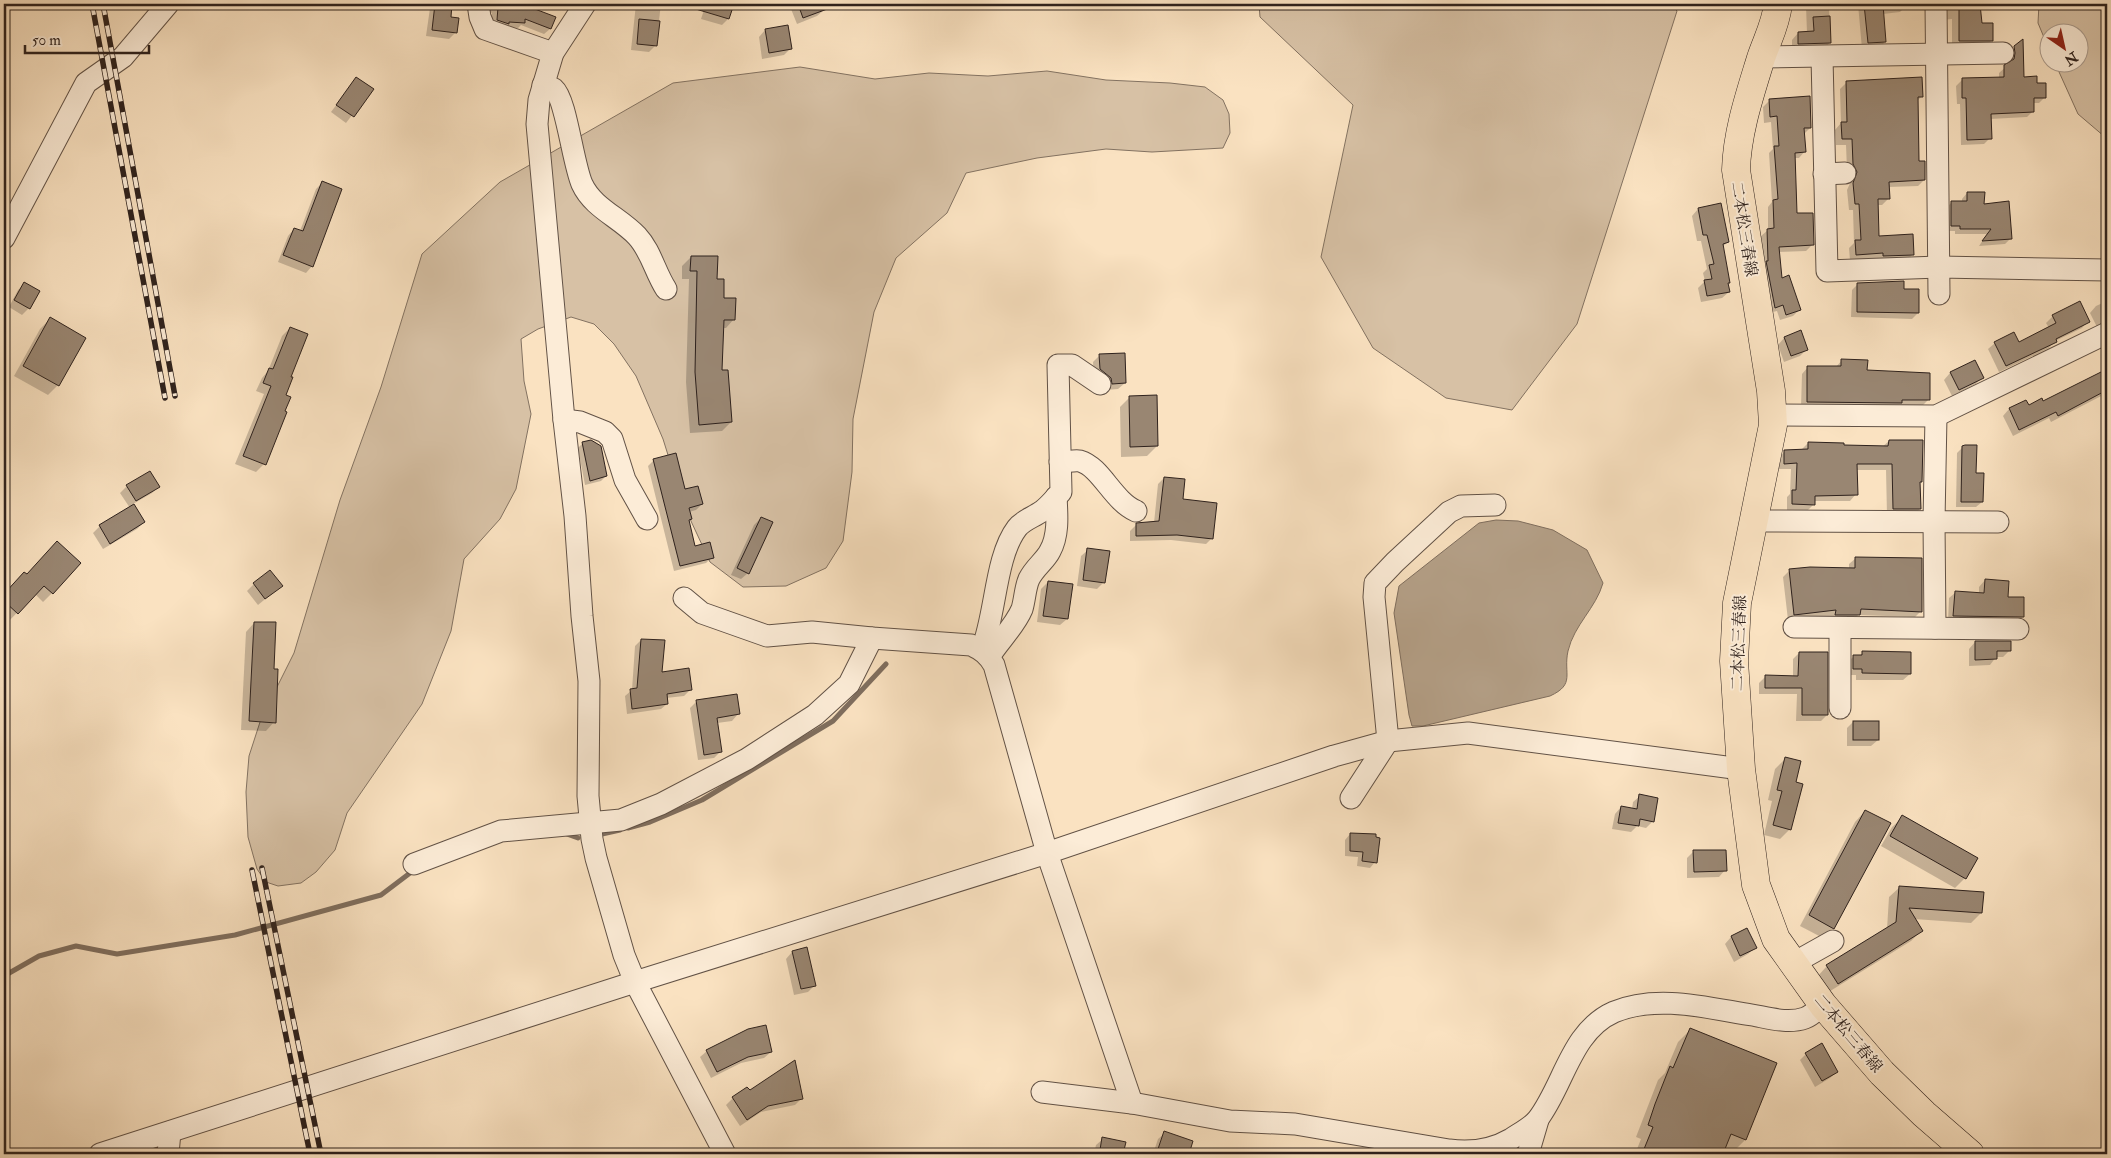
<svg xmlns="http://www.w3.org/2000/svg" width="2111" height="1158" viewBox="0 0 2111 1158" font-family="'IM FELL Double Pica','Noto Serif JP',serif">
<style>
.green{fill:#d7c1a5;stroke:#837261}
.water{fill:#b5a189;stroke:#7f6e5e}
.shadow{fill:#0003}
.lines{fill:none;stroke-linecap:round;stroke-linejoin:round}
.stream{stroke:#7f6e5e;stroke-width:5}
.building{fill:#998672;stroke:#2f221d}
.minor-casing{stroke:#625246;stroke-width:23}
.major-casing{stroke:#2f221d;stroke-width:29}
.minor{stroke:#fcecd7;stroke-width:21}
.major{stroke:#fae2c1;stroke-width:28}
.rail-casing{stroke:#2f221d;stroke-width:5.5}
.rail{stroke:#fcecd7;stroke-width:4;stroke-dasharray:11;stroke-linecap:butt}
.labels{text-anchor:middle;stroke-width:4;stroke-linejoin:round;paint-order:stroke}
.street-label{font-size:16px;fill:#2f221d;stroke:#fcecd7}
</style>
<rect width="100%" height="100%" fill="#fae2c1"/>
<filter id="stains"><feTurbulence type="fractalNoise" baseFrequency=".004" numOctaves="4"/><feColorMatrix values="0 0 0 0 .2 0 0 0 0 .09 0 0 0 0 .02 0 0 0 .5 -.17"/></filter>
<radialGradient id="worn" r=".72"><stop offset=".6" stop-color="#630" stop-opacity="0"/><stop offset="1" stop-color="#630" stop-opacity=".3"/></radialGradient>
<g class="green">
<path d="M1259,4h413l5,7 -100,313 -65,86 -66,-12 -73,-50 -52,-91 32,-152 -93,-88z"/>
<path d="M2039,4h68v131l-2,2 -27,-23 -23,-51 23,-1v-30h-30v15l-10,-24z"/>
<path d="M800,67l75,12 54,-6 59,3 59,-5 59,9 64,3 35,4 18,13 6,14 1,19 -7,15 -71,4 -46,-3 -69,9 -71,15 -19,40 -51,45 -22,54 -21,107 -1,53 -9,69 -17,27 -40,18 -43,1 -33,-25 -26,-56 -21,-67 -27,-63 -22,-32 -20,-20 -23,-7 -33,12 -17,10 3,42 7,33 -15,75 -16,30 -36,40 -13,72 -29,73 -75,109 -12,37 -19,22 -15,11 -23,3 -12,-4 -9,-13 -9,-32 -2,-45 3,-36 12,-37 33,-66 46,-153 41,-113 41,-133 78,-72 173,-99z"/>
</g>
<path class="water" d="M1496,520l22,1 35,9 34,20 16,33c-7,25 -29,42 -35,68 -5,23 8,33 -18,45l-127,30h-11l-3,-11 -15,-102 5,-27 80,-63z"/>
<g class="shadow">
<path d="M433,4h18l-2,14 7,14 -7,7 -23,-3 4,-28z"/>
<path d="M493,4h32v3l29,11 -4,11 -6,5 -23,-9 -3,3 -27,-2 1,-13 -4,-2z"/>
<path d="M636,4h25l-5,41 -7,7 -18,-2z"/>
<path d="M706,4h27l-5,15 -6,6 -21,-6z"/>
<path d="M789,4h32l3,6 -7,6 -20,8z"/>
<path d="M1792,4h37l1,39 -7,6 -31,1v-10l6,-7h9l-1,-27 -14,1z"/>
<path d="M1858,4h59l-4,3 -9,1 -4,4 -17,2 2,28 -7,7h-16z"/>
<path d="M1943,4h36l1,20 12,16 -8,8h-32v-29l-11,1z"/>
<path d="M765,30l26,18 -7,7 -22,4 -3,-22z"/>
<path d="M2014,47l9,31 13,7 9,12 -6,6h-7l1,8 -6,6 -37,2v19l-6,6 -23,1 -1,-41h-3l-1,-18 6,-6 37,-2v-5l10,-9 -1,-11z"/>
<path d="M356,79l16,10 -26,34 -15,-11z"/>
<path d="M1847,82l75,14 -5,5 1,62 6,17 -6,6 -30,1 1,11 -7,7h-5l1,32 34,18 -6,6h-56l-1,-13 5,-5 -1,-33h-4l-2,-20 5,-11 -5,-9 -1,-25h-10l-1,-15 6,-7 -1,-34z"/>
<path d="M1770,100l40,28 -6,6 1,17 -6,7h-5l2,57 16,30 -6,6 -28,1 3,28 18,30 -6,6 -13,4 -3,-9 -8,2 -7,-46 -1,-31 7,-6v-23l4,-5 -3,-49 4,-4 -2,-27 -7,1 -1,-16z"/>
<path d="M323,182l-11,84 -6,7 -28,-11 10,-26 6,-7 6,2 16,-42z"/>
<path d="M1967,193l16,12 28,33 -6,6 -26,2 8,-12h-32v-3h-9v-23l5,-5h11v-4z"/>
<path d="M1698,209l30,33 -6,5 7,35 -2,2 2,8 -7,6 -21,4 -3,-14 7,-7 -2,-8 4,-4 -6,-28h-4l-5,-25z"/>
<path d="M691,257l25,23 6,19 12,20 -8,9h-4l-2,43 11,51 -9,9 -32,2 -4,-51 3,-103h-7v-13z"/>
<path d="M25,284l4,24 -7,7 -13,-8 9,-17z"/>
<path d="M1858,284l45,7 15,22 -6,6 -61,-2 1,-27z"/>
<path d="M2107,301v21l-10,5 -7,-14 6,-7z"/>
<path d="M2079,303l9,18 -6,7 -27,13 -6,7 -50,24 -11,-23 7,-6 23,1 31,-16 -3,-5 7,-7z"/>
<path d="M50,319l8,66 -10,10 -34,-19 26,-47z"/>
<path d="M290,328v49l-26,87 -8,8 -21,-8 29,-70 -8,-3 6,-13 6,-7 14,-35z"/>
<path d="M1800,332l6,18 -6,6 -16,6 -6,-17 6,-7z"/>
<path d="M1100,355l25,28 -7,6 -12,1 -12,-14 -1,-14z"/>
<path d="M1842,360l24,12 63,27 -6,6 -122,2 1,-33 6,-7h28z"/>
<path d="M1974,361l8,16 -6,7 -24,12 -8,-16 6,-7z"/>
<path d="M2107,370v23l-56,29 -2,-4 -36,18 -10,-20 6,-7 17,-8 2,5 15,-4z"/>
<path d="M1130,397l27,49 -10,10 -26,1 -1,-50z"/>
<path d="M1889,441l32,40 -2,2 1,26 -6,6h-27l-1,-45h-30v24l-6,7h-36v3l-6,6h-21v-13l3,-3 1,-25h-13l1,-12 6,-6 17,-2 6,-6 35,4h39z"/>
<path d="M583,443l23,33 -5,5 -16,4 -7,-37z"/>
<path d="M1962,448l20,54 -6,5h-20l1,-54z"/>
<path d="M654,460l30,30 18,14 -6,6 -7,2 2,7 -3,2 6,26 18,10 -6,6 -32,8 -26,-105z"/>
<path d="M1164,478l48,60 -6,6 -35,-4 -41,1v-10l6,-6 18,-2 4,-39z"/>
<path d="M127,486l31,1 -6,6 -19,11 11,18 -7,7 -34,20 -10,-16 7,-7 30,-18 -10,-15z"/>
<path d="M761,518l-13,55 -7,6 -10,-4 23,-50z"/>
<path d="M1088,550l16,32 -7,7 -20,-3 4,-30z"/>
<path d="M48,552l4,41 -9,9 -8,-8 -27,28 -4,-4v-23l11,-12 11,-7z"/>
<path d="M1856,558l65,53 -6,6 -57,-2 -5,6 -23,-1v-4l-42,4 -5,-43 6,-6 60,-2v-5z"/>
<path d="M1985,580l22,19 16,18 -6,6 -69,-1 1,-24 7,-6 23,1v-6z"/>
<path d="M1048,582l19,37 -7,6 -23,-3 4,-33z"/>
<path d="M254,584l27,2 -23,19 -11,-14z"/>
<path d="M254,623l18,47 2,52 -8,9 -25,-1 5,-98z"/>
<path d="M641,640l20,33 29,17 -6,6 -18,2 1,6 -6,5 -34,5 -2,-18 7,-6 3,-44z"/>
<path d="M1975,642l35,8 -7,7h-7l-6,8 -21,1v-17z"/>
<path d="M1799,653l28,62 -6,6h-25l1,-27h-38v-11l6,-6h28v-18z"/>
<path d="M1863,653l47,21 -7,6h-47v-5h-9v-12l7,-7h5z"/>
<path d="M697,701l41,13 -6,7 -15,2 4,28 -7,7 -16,2 -8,-52z"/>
<path d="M1853,722l25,18 -7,6h-24v-18z"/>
<path d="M1786,758l8,25 -4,46 -10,10 -16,-4 8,-34 -4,-1 7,-31z"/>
<path d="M1640,796l13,25 -7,7 -9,-2 -6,6 -19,-3 3,-15 6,-7 11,2 1,-7z"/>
<path d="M1865,811l-32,117 -10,10 -23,-12 55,-104z"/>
<path d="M1903,817l62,61 -10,10 -74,-42 11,-19z"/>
<path d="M1350,834l25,28 -5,6 -13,-2 1,-9 -13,-1v-16z"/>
<path d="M1693,852l32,18 -6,7 -32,1v-20z"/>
<path d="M1900,887l81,26 -10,10 -57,-4 7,12 -10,10 -84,52 -10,-16 10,-11 60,-37 2,-32z"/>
<path d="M1746,930l9,18 -7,6 -14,8 -9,-18 6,-7z"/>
<path d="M792,952l23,33 -7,7 -14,3 -8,-36z"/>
<path d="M1690,1030l85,33 -30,77 -12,12 -9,-4 -3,6h-86l6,-15 -5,-2 22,-57 7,-7 13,-31z"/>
<path d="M707,1051l64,1 -7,6 -23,5 -30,15 -11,-21z"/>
<path d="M1806,1054l31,18 -7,6 -15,9 -15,-27z"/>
<path d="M749,1092l53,6 -7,7 -34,7 -21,14 -14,-21 7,-7z"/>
<path d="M1165,1133l27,9 -5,12h-34l5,-15z"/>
<path d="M1103,1139l21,4 -2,11h-28l2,-9z"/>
<path d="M856,1151l1,3h-12z"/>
</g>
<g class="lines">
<g class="stream">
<path d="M628,828l22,-6 52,-22 131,-79 53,-57"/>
<path d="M564,833l14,5"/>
<path d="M602,834l18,-4"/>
<path d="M4,976l35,-20 37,-10 41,8 118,-19 146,-40 33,-25"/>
</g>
</g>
<g class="building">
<path d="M435,4h17l-1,13 8,1 -2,15 -25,-3z"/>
<path d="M494,4h33v2l29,11 -5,12 -26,-10v4l-16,-1v2l-12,-4 1,-13 -5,-2z"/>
<path d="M689,4h45l-5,15 -40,-12z"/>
<path d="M798,4h40v1l-35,13z"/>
<path d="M1864,4h19l3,38 -18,1z"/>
<path d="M1959,4h21l2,19h11v18h-34z"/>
<path d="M1830,16l1,27 -33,1v-12l16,-1 -1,-14z"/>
<path d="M639,19l21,2 -3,25 -20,-2z"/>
<path d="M788,25l4,24 -23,4 -4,-24z"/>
<path d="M2023,39l1,38 13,-1v7h9v15h-12v14l-43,2 1,25 -25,1 -1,-42h-4v-20l42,-1v-12l10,-6 1,-6 -1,-7z"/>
<path d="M356,77l18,12 -20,28 -18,-12z"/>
<path d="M1922,77l1,20h-5l1,64h6v19l-36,2 1,17h-12l1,37 34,-2 1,21 -31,1v-3l-27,2 -1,-15h6l-2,-36h-4l-2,-21 4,-11 -4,-8 -1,-25h-10l-1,-17h6l-1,-41z"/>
<path d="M1810,96l1,32h-7l2,24 -11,1 2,60h16l1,32 -35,2 3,31 7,-3 12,35 -15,5 -3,-10 -8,3 -9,-47h2l-1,-32 7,-1 -1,-28 5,-1 -4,-53h5l-2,-30 -7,1 -1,-18z"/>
<path d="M322,181l20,8 -29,78 -30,-12 11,-27 9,3z"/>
<path d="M1967,192h18l-1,12 25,-3 3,38 -30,2 9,-12h-31v-3h-9v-25h16z"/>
<path d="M1721,203l8,39 -6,2 7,39h-2l2,9 -23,4 -3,-16 8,-1 -3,-14 5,-1 -7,-29h-4l-5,-27z"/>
<path d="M691,256h27l-1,23h7v19h12l-1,22h-11l-2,50h6l4,52 -33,3 -4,-53 2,-101h-7z"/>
<path d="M1904,281v8h15v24l-62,-1v-29z"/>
<path d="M24,282l16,9 -10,18 -16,-9z"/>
<path d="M2080,301l10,21 -34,17 1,3 -51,24 -12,-24 20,-10 5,10 37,-19 -4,-8z"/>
<path d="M50,317l36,21 -27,48 -36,-20z"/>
<path d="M290,327l18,7 -17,43h2l-7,18 5,2 -6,14 2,1 -21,53 -23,-9 28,-70 -8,-3 6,-15 4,1z"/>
<path d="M1801,330l7,20 -17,6 -7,-19z"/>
<path d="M1125,353l1,30 -14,1 -1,-6 -11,-9 -1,-15z"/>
<path d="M1841,359l27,1 -1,10 63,3v27h-28v3l-95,-1v-36h34z"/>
<path d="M1975,360l9,18 -25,12 -9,-18z"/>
<path d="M2107,369v21l-49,26 -2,-4 -37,18 -10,-22 17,-8 3,5 13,-7 1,3z"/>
<path d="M1157,395l1,51 -28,1 -1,-51z"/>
<path d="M591,440l10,6 6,30 -17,5 -8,-39z"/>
<path d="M1889,440h34l-1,42h-2l1,27h-28l-1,-45h-35l1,31 -43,1v9l-23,-1v-14h4l1,-27 -13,1v-14l24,-1v-7l36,1v2l44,1z"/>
<path d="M1965,445h12l-1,28h8l-1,29h-22l1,-56z"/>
<path d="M676,453l9,36 13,-3 5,18 -14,4 3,11 -3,1 6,26 15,-4 4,16 -34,8 -27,-107z"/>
<path d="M150,471l10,16 -24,14 -10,-16z"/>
<path d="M1164,477l21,2 -2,20 34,4 -4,36 -36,-4 -41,1v-13l23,-2z"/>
<path d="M134,504l11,18 -35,22 -11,-19z"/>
<path d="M761,517l12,5 -24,52 -12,-6z"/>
<path d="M57,541l24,22 -28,31 -9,-8 -26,28 -14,-13v-7l20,-22 3,2z"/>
<path d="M1087,548l23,3 -5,32 -22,-3z"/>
<path d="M1855,557l67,1v54l-61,-3 -1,6h-25l1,-5 -42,5 -5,-46 21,-2 45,1z"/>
<path d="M270,570l13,16 -18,13 -12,-16z"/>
<path d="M1985,579l24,2 -1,16h16v20l-71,-1 2,-25 29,2z"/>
<path d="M1048,581l25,3 -5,35 -25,-3z"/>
<path d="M254,622h22l-2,47h4l-2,54 -27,-2z"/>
<path d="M641,639l24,1 -3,32 27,-4 3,22 -25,4 1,10 -36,5 -2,-20 7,-1z"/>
<path d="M1975,641h36v10h-14v8l-22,1z"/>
<path d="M1862,651l49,1v22l-49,-1v-4h-9v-14h9z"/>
<path d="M1799,652h29v63h-26v-27h-37v-13l33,1z"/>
<path d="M737,694l3,20 -23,4 5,34 -18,3 -8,-55z"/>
<rect x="1853" y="721" width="26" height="19"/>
<path d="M1785,757l16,4 -5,21 7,2 -12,46 -18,-5 9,-34 -5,-1z"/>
<path d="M1639,794l19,4 -4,24 -14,-3 -1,7 -21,-3 3,-17 16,3z"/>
<path d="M1865,810l26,13 -57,106 -25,-14z"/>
<path d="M1902,815l76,43 -12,21 -76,-43z"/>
<path d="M1350,833l26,1v3l4,1 -3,25 -15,-2 1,-9 -13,-1z"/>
<path d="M1693,850h33l1,21 -33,1z"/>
<path d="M1899,886l85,6 -2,21 -73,-5 14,23 -85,53 -12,-19 70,-43z"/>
<path d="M1747,928l10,20 -17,8 -9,-20z"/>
<path d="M807,947l9,39 -15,3 -9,-38z"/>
<path d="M766,1025l6,27 -24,5 -31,15 -11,-22 42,-21z"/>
<path d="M1690,1028l87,35 -31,77 -15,-6 -8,20h-81l11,-27 -5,-2 7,-21 15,-38 3,2z"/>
<path d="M1822,1043l16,29 -16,9 -17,-28z"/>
<path d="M795,1060l8,39 -35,7 -21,14 -15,-23 15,-10 3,3z"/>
<path d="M1164,1131l29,10 -4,13h-17l-14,-5z"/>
<path d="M1102,1137l24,5 -3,12 -23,-4z"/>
</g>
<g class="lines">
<g class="minor-casing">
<g id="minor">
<path d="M478,4l2,13 5,12 68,24"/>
<path d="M585,4l-32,49 -14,47 -2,24 27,296 11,96 7,100 7,65 -1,115 4,43 4,19 28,97 11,27 90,172"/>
<path d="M1936,4l3,290"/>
<path d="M1762,57l241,-4"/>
<path d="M1822,57l5,214 112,-4 168,3"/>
<path d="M543,85c3,1 8,2 11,4 12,10 19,75 28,95 11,24 37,33 55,52 14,15 18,36 29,53"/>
<path d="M1824,174l21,-1"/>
<path d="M4,238l82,-155 37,-26 45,-53"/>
<path d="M1772,415l164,1 171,-83"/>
<path d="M564,420l16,2 25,10 7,7 13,41 22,39"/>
<path d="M1060,462c6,0 15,-2 20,-1 21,6 33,40 56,50"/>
<path d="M1753,521l245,1"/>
<path d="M684,598l18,15 65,23 45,-4 60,6 99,7c11,5 17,10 23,20l53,188 85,250"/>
<path d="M1794,627l224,2"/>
<path d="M1935,628l-1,-106 2,-106"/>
<path d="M982,649c14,-35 13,-92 35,-121 6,-8 17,-11 25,-17 7,-5 13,-13 19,-19l-3,-127h14l28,19"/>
<path d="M989,657c10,-16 26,-31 33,-48 3,-10 3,-21 7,-30 6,-12 16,-18 21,-28 9,-16 7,-37 6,-54"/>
<path d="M1840,708v-80"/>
<path d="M1351,798l37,-57 -14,-144 1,-14 20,-21 54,-50 12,-6 34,-1"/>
<path d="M414,864l87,-33 120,-11 40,-16 86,-45 68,-44 34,-31 23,-46"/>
<path d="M1792,964l41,-23"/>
<path d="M1042,1092l90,11 98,18 65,3 154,26c22,3 43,0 62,-11 9,-6 21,-12 27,-20 26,-34 33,-88 76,-107 43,-18 94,-4 138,3 17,3 36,9 53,3 6,-2 13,-9 18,-13"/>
<path d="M100,1154l535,-172 412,-129 287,-97 54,-15 80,-8 273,36"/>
<path d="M168,1154l2,-22"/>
<path d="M1528,1154l10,-34"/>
</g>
</g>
<g class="major-casing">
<path id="major" d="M1778,4c-2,20 -11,36 -17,54 -11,36 -24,74 -25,112l35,221 2,34 -36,178 -3,58 7,108 15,116 20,54 47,66 59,68 42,41 46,40"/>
</g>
<use href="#minor" class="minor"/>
<use href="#major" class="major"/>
<g class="rail-casing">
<g id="rail">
<path d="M92,4l73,394"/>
<path d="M103,4l72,392"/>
<path d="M262,868l59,286"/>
<path d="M252,870l58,284"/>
</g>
</g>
<use href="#rail" class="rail"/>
</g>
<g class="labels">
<g class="street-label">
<text transform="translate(1745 229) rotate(81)" y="6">二本松三春線</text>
<text transform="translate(1738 643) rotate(-88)" y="6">二本松三春線</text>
<text transform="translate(1849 1033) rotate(50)" y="6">二本松三春線</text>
</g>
</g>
<rect width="2111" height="1158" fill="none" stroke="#fae2c1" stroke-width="20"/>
<rect x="5" y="5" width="2101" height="1148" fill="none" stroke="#2f221d" stroke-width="2.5"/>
<rect x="10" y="10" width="2091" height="1138" fill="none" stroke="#2f221d"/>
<g transform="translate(2064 48) rotate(146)"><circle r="24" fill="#fcecd7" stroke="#aa9b8d"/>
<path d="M0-4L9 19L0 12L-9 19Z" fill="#8f2418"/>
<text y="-8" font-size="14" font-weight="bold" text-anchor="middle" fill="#2f221d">N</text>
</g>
<path d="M25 45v8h124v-8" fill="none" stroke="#2f221d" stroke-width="2.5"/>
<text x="32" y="45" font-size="15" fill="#2f221d" stroke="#fcecd7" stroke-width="4" paint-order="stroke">50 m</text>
<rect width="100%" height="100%" filter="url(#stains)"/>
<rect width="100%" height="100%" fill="url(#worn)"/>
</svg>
